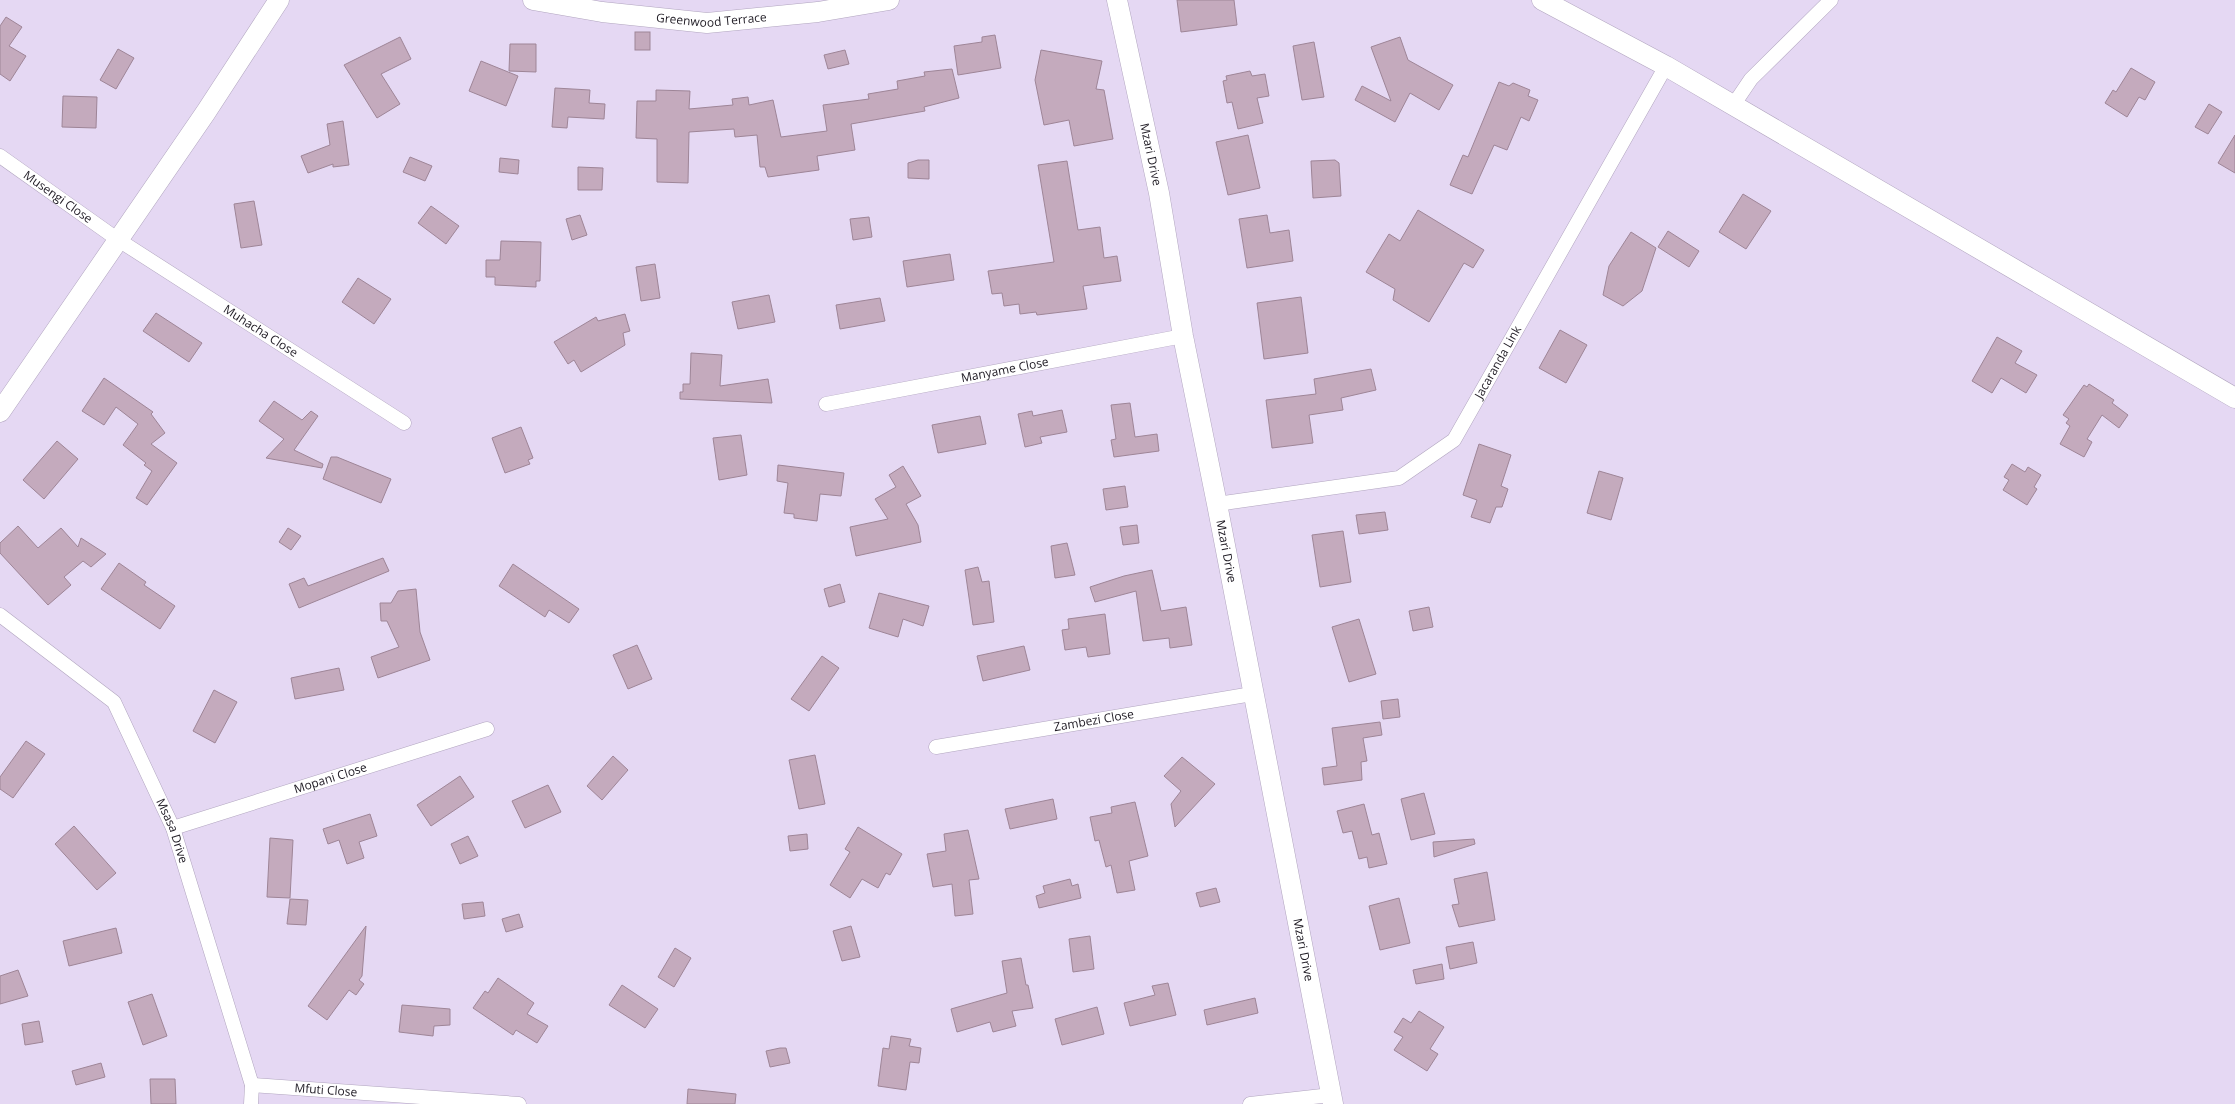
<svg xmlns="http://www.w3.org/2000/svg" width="2235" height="1104" viewBox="0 0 2235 1104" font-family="'Open Sans',sans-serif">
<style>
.building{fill:#c4aabd;stroke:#9e8597}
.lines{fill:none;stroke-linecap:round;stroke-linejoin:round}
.street-casing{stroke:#b1a5bf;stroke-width:15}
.secondary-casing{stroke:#b1a5bf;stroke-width:21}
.street{stroke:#fff;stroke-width:14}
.secondary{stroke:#fff;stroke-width:20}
.labels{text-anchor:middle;stroke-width:5;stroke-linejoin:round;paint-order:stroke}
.street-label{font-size:12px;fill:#1e1a23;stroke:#fff}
</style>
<rect width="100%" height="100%" fill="#e5d8f3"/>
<g class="building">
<path d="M1177,0h57l3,25 -56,7z"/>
<path d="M6,17l16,10 -13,19 17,10 -16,25 -10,-7v-48z"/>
<rect x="635" y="32" width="15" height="18"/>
<path d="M995,35l6,33 -43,7 -4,-29 28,-4v-5z"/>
<path d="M400,37l11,22 -30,15 19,30 -23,14 -33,-53z"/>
<path d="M1400,37l8,23 45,25 -14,25 -29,-17 -15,29 -40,-22 7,-14 29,15 -20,-54z"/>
<path d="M1314,42l10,55 -22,3 -9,-54z"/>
<path d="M510,44h26v28l-27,-1z"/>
<path d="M118,49l16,9 -18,31 -16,-9z"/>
<path d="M845,50l4,14 -21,5 -4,-14z"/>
<path d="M1041,50l61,11 -6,28 8,1 9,49 -39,7 -5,-26 -25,5 -9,-45z"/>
<path d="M481,61l37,15 -12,30 -37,-15z"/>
<path d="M2131,68l24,14 -10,18 -6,-3 -12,20 -22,-14 8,-13 3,2z"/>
<path d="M952,69l7,29 -35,9 1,4 -74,13 4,26 -38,6 2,14 -51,7 -3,-10h-5l-3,-32 -22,2 -1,-8 -45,3 -1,51 -31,-1v-43l-21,-1 1,-37h19v-11l34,1 -1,18 44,-4 -1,-6 16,-2 1,8 24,-5 8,37 46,-6 -4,-26 46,-6 -1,-5 30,-5 -1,-8 28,-5 -1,-4z"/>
<path d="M1250,71l2,5 13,-2 4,22 -12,2 6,25 -25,6 -6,-27 -5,1 -4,-22 4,-1 -1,-4z"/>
<path d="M1499,82l10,4 4,-3 17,7 -2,6 10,4 -9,21 -8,-4 -14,33 -13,-5 -22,49 -22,-9 13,-30 5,2z"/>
<path d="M555,88l35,2 -1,13 16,1 -1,15 -36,-2 -1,11 -15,-1z"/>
<path d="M63,96l34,1 -1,31 -34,-1z"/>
<path d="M2209,104l13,8 -14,22 -13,-7z"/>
<path d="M343,121l6,44 -16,2v-3l-25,9 -7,-17 29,-11 -3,-21z"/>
<path d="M1248,135l12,53 -32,7 -12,-53z"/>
<path d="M2235,135v38l-17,-10z"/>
<path d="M410,157l22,9 -7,15 -22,-9z"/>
<path d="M500,158l19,2 -1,14 -19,-2z"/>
<path d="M918,160h11v19l-21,-1v-15z"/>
<path d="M1335,160l4,3 2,33 -28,2 -2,-37z"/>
<path d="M1067,161l11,69 22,-3 4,31 13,-2 4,25 -38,5 4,23 -50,6 -1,-3 -16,2 -1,-10 -15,2 -2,-13 -10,1 -4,-23 66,-9 -16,-97z"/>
<path d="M578,167l25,1 -1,22h-24z"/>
<path d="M1743,194l28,17 -25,38 -27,-17z"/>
<path d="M254,201l8,44 -21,3 -7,-44z"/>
<path d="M431,206l28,20 -13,18 -28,-21z"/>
<path d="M1418,210l66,40 -11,18 -9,-5 -35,59 -36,-22 2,-11 -29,-17 23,-38 11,7z"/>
<path d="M580,215l7,20 -15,5 -6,-21z"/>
<path d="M1267,215l3,18 19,-3 4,31 -46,7 -8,-49z"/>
<path d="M869,217l3,20 -19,3 -3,-21z"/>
<path d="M1668,231l31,20 -10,16 -31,-20z"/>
<path d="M1631,232l25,16 -14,43 -19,15 -20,-11 6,-29z"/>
<path d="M501,241l40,1 -1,39h-4v6l-41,-2v-8h-9v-17h14z"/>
<path d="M950,254l4,26 -47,7 -4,-26z"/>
<path d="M655,264l5,34 -19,3 -5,-34z"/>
<path d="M358,278l33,21 -17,25 -32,-22z"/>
<path d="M769,295l6,27 -37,7 -6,-27z"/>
<path d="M1301,297l7,56 -44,6 -7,-56z"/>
<path d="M880,298l5,23 -45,8 -4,-24z"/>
<path d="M156,313l46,30 -13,19 -46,-31z"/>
<path d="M625,314l5,17 -7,2 2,12 -44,27 -7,-12 -6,4 -14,-22 42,-25 2,4z"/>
<path d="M1560,330l27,15 -21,38 -27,-15z"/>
<path d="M1997,337l25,14 -7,12 22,12 -11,18 -25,-15 -9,15 -20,-12z"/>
<path d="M691,353l31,2 -2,31 48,-7 4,24 -92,-4v-7h3v-8h7z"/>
<path d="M1371,369l5,21 -35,8 2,12 -34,5 4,28 -41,5 -6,-48 50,-6 -2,-15z"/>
<path d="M104,378l49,34 -2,2 14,19 -14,11 26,19 -30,42 -11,-7 16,-27 -8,-6 2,-2 -23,-18 15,-21 -22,-17 -12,18 -22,-14z"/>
<path d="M2089,384l25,16 -2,3 16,12 -9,13 -17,-13 -15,24 5,3 -8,15 -24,-13 10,-18 -4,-3 3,-4 -6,-4 21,-30 3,2z"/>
<path d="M274,401l28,19 9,-9 7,5 -24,34 29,14 -1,4 -56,-10 18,-19 -25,-18z"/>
<path d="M1130,403l5,34 22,-3 2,17 -45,6 -3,-17 5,-1 -5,-34z"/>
<path d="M1062,410l5,22 -27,5 2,6 -17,4 -7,-33 14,-3 1,5z"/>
<path d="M980,416l6,28 -48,9 -6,-28z"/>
<path d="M521,427l12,31 -5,2 2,4 -25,9 -13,-35z"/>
<path d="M741,435l6,40 -28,5 -6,-42z"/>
<path d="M57,441l21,18 -34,40 -21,-19z"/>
<path d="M1479,444l32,11 -10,31 7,3 -6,18h-6l-6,16 -19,-6 6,-17 -14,-5z"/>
<path d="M331,457h6l54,22 -10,24 -58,-24z"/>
<path d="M2012,464l13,8 3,-5 13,8 -7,12 3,2 -10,16 -24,-15 6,-10 -5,-3z"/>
<path d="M778,465l66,8 -3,23 -21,-2 -3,27 -23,-3v-4l-10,-1 4,-30 -11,-2z"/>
<path d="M903,466l18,30 -15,8 12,21 3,17 -65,14 -6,-29 38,-8 -13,-20 21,-12 -7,-12z"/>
<path d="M1599,471l24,7 -12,42 -24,-7z"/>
<path d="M1125,486l3,21 -22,3 -3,-21z"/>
<path d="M1385,512l3,18 -29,4 -3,-19z"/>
<path d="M1137,525l2,18 -16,2 -3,-18z"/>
<path d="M18,526l20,22 23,-20 17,19 3,-9 25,16 -15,13 -8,-6 -19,16 7,8 -23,20 -48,-52v-10z"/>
<path d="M288,528l13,8 -10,14 -12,-8z"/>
<path d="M1343,531l8,51 -31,5 -8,-52z"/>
<path d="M1067,543l8,32 -20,3 -4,-32z"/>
<path d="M383,558l6,13 -90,37 -10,-24 15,-6 4,8z"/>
<path d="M119,563l27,19 -2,3 31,21 -15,23 -59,-40z"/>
<path d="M513,564l66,45 -10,14 -20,-13 -4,7 -46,-31z"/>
<path d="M978,567l4,15 7,-1 5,41 -21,3 -8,-55z"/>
<path d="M1152,570l9,41 25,-4 6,38 -22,3 -1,-10 -26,3 -7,-50 -41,11 -5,-15 34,-11z"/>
<path d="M840,584l5,18 -16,5 -5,-18z"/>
<path d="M416,589l4,43 10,28 -52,18 -7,-21 28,-10 -12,-26h-6l-1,-18h11l7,-12z"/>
<path d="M879,593l50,13 -6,20 -20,-7 -5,18 -29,-9z"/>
<path d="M1429,607l4,20 -20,4 -4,-20z"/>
<path d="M1105,614l5,40 -22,3 -2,-10 -21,3 -3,-20 7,-1 -1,-10z"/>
<path d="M1359,619l17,55 -27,8 -17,-55z"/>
<path d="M637,645l15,34 -24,10 -15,-34z"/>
<path d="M1024,646l6,24 -47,11 -6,-25z"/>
<path d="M822,656l17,12 -30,43 -18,-12z"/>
<path d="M339,668l5,22 -49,9 -4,-21z"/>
<path d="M214,690l23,12 -22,41 -22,-12z"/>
<path d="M1398,699l2,18 -17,2 -2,-18z"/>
<path d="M1380,722l2,13 -19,3 4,23 -6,1 1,18 -38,5 -2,-17 15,-2 -5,-38z"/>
<path d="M26,741l19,13 -32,44 -13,-9v-12z"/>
<path d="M815,755l10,49 -26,5 -10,-49z"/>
<path d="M613,756l15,14 -26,30 -15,-14z"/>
<path d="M1182,757l33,27 -40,43 -4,-23 10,-13 -17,-15z"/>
<path d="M460,776l14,21 -43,29 -14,-21z"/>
<path d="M548,785l13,27 -36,16 -13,-27z"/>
<path d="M1424,793l11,41 -24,6 -10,-41z"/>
<path d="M1053,799l4,20 -47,10 -5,-20z"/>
<path d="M1135,802l13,54 -19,5 6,29 -18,3 -6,-28 -5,2 -7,-27 -4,1 -5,-24 22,-4 -1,-6z"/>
<path d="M1364,804l8,31 7,-2 8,31 -18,4 -2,-11 -8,2 -7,-28 -9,2 -6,-22z"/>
<path d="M370,814l7,22 -18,6 5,16 -17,6 -8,-24 -11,4 -5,-15z"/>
<path d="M74,826l42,47 -19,17 -42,-46z"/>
<path d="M858,827l44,27 -12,21 -4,-2 -8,15 -16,-9 -12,19 -20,-13 20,-33 -5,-3z"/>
<path d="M968,830l11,49 -10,1 4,34 -18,2 -3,-32 -19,3 -6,-33 19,-3 -2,-17z"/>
<path d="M807,834l1,15 -18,2 -2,-15z"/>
<path d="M468,836l10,20 -18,8 -9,-20z"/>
<path d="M270,838l23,2 -3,58 -23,-1z"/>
<path d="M1474,839l1,5 -41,13 -1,-15z"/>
<path d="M1487,872l8,48 -36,7 -7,-22 7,-1 -5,-25z"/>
<path d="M1070,879l2,7 6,-2 3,14 -42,10 -3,-12 9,-3 -2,-7z"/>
<path d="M1216,888l4,14 -20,5 -4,-14z"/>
<path d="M1399,898l11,45 -30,7 -11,-44z"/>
<path d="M290,899l18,1 -2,25 -19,-1z"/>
<path d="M483,902l2,14 -21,3 -2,-15z"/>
<path d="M519,914l4,13 -17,5 -4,-13z"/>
<path d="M366,926l-4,50 -3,4 5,4 -8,11 -7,-5 -22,30 -19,-14z"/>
<path d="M851,926l9,31 -18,4 -9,-30z"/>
<path d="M116,928l6,25 -53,13 -6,-25z"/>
<path d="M1090,936l4,33 -21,3 -4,-33z"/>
<path d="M1473,942l4,21 -27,6 -4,-22z"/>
<path d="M675,948l16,10 -17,29 -16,-10z"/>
<path d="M1021,958l5,27h2l5,23 -21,3 4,15 -23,6 -3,-10 -33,10 -6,-23 56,-16 -5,-32z"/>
<path d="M1442,964l2,15 -28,5 -3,-14z"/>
<path d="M18,970l10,26 -28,8v-28z"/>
<path d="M498,978l36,25 -7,11 21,12 -11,17 -21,-13 -3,5 -40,-27 12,-17 3,2z"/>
<path d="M1168,983l8,32 -46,11 -6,-23 31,-8 -3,-9z"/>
<path d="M622,985l36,24 -13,19 -36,-23z"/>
<path d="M152,994l15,42 -24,9 -15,-43z"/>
<path d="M1255,998l3,15 -51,12 -3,-15z"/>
<path d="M402,1005l48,4v16l-16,1 -1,10 -34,-4z"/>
<path d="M1097,1007l7,27 -42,11 -7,-26z"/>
<path d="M1419,1011l25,16 -14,22 8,5 -11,17 -33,-21 9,-13 -9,-5 9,-14 8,5z"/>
<path d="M39,1021l4,21 -18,3 -3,-21z"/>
<path d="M891,1036l20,3 -2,7 12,2 -2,15 -9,-1 -4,28 -28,-4 5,-38 6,1z"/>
<path d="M780,1048h6l4,15 -20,4 -4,-16z"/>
<path d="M101,1063l4,14 -29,8 -4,-14z"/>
<path d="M150,1079h25l1,25h-25z"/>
<path d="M688,1089l48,5 -1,10h-48z"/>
</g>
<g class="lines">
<g class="street-casing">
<g id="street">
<path d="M1732,107l19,-28 80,-79"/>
<path id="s1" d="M0,156l117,83 287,184"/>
<path id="s2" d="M826,404l357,-68"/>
<path id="s3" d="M1217,504l182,-26 55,-38 212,-374"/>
<path id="s4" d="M0,615l114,87 59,126 79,257 -1,19"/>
<path id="s5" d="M936,747l316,-53"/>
<path id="s6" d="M173,828l314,-99"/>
<path id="s7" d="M252,1085l267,19"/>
<path d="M1250,1104l81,-9"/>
</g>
</g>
<g class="secondary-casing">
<g id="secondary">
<path id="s8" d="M533,0l69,12 105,11 111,-11 71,-12"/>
<path id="s9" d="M1117,0l42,193 24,143 34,168 116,600"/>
<path d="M1542,0l124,66 569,332"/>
<path d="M0,412l206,-300 73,-112"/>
</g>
</g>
<use href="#street" class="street"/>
<use href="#secondary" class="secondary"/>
</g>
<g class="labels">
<g class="street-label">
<text dy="4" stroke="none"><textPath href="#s8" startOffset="180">Greenwood Terrace</textPath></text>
<text dy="4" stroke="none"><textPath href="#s9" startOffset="158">Mzari Drive</textPath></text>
<text dy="4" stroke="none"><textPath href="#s1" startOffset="71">Musengi Close</textPath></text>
<text dy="4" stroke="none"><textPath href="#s1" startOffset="314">Muhacha Close</textPath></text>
<text dy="4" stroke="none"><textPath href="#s3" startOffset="340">Jacaranda Link</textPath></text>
<text dy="4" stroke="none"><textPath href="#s2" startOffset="182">Manyame Close</textPath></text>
<text dy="4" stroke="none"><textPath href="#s9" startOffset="562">Mzari Drive</textPath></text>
<text dy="4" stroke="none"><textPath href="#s5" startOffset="160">Zambezi Close</textPath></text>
<text dy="4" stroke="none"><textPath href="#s6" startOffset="165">Mopani Close</textPath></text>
<text dy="4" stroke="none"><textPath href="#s4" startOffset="285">Msasa Drive</textPath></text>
<text dy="4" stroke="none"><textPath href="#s9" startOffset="968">Mzari Drive</textPath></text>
<text dy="4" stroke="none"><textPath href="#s7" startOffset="74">Mfuti Close</textPath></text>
</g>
</g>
</svg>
